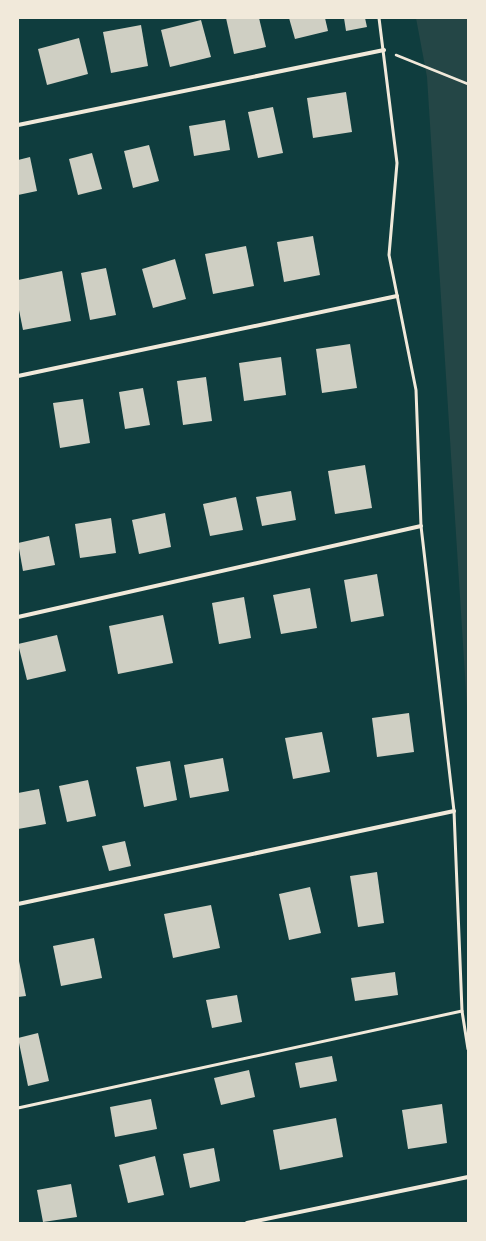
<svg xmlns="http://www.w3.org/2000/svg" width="486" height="1241" viewBox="0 0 486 1241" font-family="Mulish,sans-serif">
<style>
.green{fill:#244646}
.building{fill:#cfcfc3}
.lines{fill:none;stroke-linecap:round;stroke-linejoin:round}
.path{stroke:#f1e9da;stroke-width:2.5}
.service{stroke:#f1e9da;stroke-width:3}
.minor{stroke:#f1e9da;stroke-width:4}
</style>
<rect width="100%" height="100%" fill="#0f3d3e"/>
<path class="green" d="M416,18h52v705l-41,-646z"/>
<g class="building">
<path d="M226,18h33l7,29 -32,7z"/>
<path d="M289,18h36l3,13 -33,8z"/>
<path d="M344,18h21l2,9 -21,4z"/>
<path d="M201,20l10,37 -41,10 -9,-37z"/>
<path d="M141,25l7,41 -37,7 -8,-41z"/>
<path d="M79,38l9,36 -41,11 -9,-36z"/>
<path d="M346,92l6,40 -39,6 -6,-40z"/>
<path d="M273,107l10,46 -25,5 -10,-46z"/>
<path d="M225,120l5,30 -36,6 -5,-30z"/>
<path d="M149,145l10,36 -26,7 -9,-37z"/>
<path d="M92,153l10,36 -24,6 -9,-36z"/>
<path d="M30,157l7,34 -19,4v-35z"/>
<path d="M313,236l7,39 -36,7 -7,-40z"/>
<path d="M246,246l8,40 -41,8 -8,-40z"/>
<path d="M175,259l11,40 -33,9 -11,-39z"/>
<path d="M106,268l10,47 -26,5 -9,-47z"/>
<path d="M62,271l9,50 -48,9 -5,-25v-25z"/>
<path d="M350,344l7,44 -35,5 -6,-44z"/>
<path d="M281,357l5,38 -42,6 -5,-38z"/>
<path d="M206,377l6,44 -29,4 -6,-44z"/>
<path d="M143,388l7,37 -25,4 -6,-37z"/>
<path d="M83,399l7,44 -30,5 -7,-45z"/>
<path d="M365,465l7,43 -37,6 -7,-43z"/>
<path d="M291,491l5,29 -34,6 -6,-29z"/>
<path d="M236,497l7,33 -33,6 -7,-32z"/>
<path d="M165,513l6,34 -32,7 -7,-34z"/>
<path d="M111,518l5,35 -36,5 -5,-34z"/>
<path d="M49,536l6,29 -32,6 -5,-28z"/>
<path d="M377,574l7,42 -33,6 -7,-42z"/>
<path d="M310,588l7,40 -36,6 -8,-39z"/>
<path d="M244,597l7,41 -32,6 -7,-41z"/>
<path d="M163,615l10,48 -55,11 -9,-48z"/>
<path d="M57,635l9,36 -39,9 -9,-36z"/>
<path d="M409,713l5,39 -37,5 -5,-39z"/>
<path d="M322,732l8,40 -37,7 -8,-41z"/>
<path d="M223,758l6,33 -39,7 -6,-33z"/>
<path d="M170,761l7,39 -33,7 -8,-40z"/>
<path d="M88,780l8,36 -29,6 -8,-36z"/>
<path d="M39,789l7,35 -28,5v-36z"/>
<path d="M125,841l6,25 -22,5 -7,-25z"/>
<path d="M377,872l7,51 -26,4 -8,-51z"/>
<path d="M310,887l11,46 -32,7 -10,-46z"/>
<path d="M211,905l9,43 -47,10 -9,-44z"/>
<path d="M94,938l8,40 -41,8 -8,-40z"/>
<path d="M18,956l8,40 -8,1z"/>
<path d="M395,972l3,23 -43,6 -4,-23z"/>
<path d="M237,995l5,27 -30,6 -6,-28z"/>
<path d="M38,1033l11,48 -21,5 -10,-48z"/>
<path d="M332,1056l5,25 -37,7 -5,-25z"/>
<path d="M249,1070l6,27 -34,8 -7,-27z"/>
<path d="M151,1099l6,30 -42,8 -5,-30z"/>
<path d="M442,1104l5,39 -39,6 -6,-39z"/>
<path d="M336,1118l7,39 -63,13 -7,-40z"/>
<path d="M214,1148l6,33 -30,7 -7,-34z"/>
<path d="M155,1156l9,39 -36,8 -9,-38z"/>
<path d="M71,1184l6,33 -34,5 -6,-32z"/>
</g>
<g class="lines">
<path class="path" d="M396,55l72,29"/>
<g class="service">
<path d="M379,18l18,145 -8,92 27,135 5,136 33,285 8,200 6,38"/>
<path d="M18,1108l444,-97"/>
</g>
<g class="minor">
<path d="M18,125l366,-75"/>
<path d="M18,376l379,-80"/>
<path d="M18,617l403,-91"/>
<path d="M18,904l436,-93"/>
<path d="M247,1223l221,-46"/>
</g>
</g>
<rect width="486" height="1241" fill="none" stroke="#f1e9da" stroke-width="38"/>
</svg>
